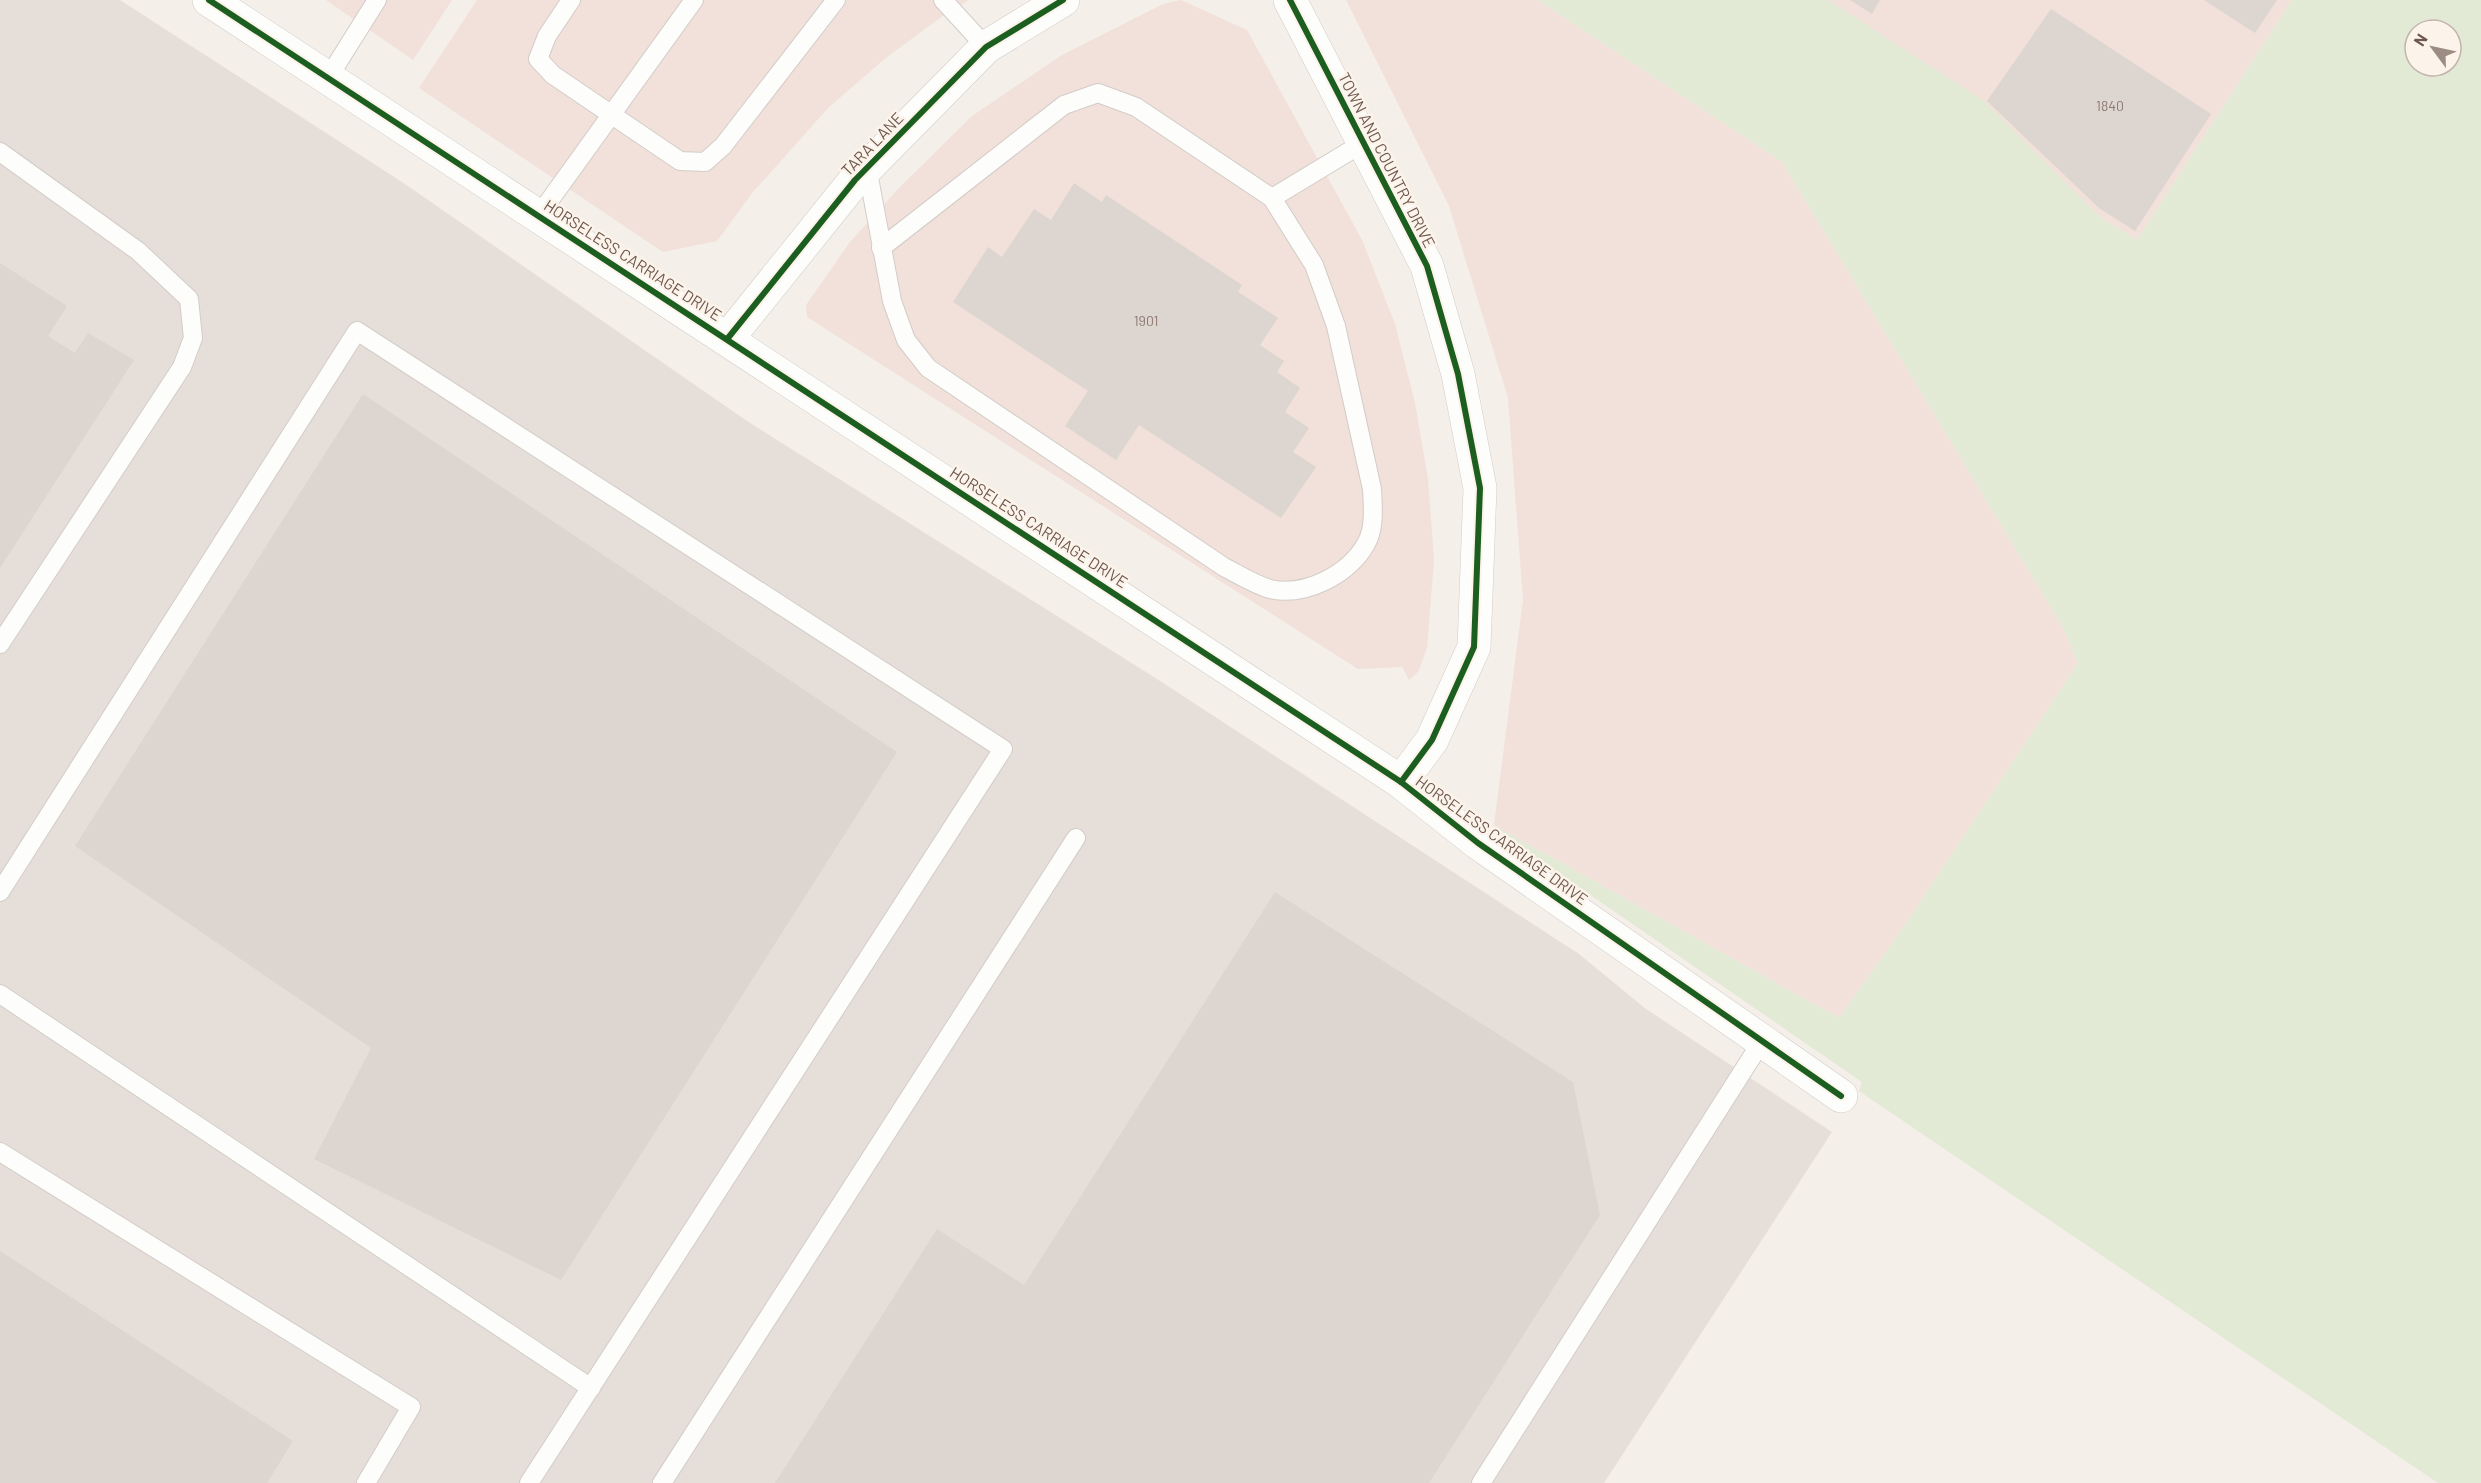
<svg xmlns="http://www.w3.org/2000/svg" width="2481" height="1483" viewBox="0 0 2481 1483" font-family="Barlow,sans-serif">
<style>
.commercial{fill:#f1e1da}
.industrial{fill:#e6dfd9}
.green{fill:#e2e9d5;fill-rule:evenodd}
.building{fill:#ddd5cf}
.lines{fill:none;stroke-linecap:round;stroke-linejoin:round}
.service-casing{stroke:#d3ccc7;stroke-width:20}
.minor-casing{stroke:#d3ccc7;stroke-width:34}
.service{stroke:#fdfdfc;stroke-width:18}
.minor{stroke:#fdfdfc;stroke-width:33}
.cycleway-casing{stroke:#fcf4ea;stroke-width:10}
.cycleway{stroke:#1b5e20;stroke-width:6}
.labels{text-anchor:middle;stroke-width:5;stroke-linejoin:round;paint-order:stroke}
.number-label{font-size:14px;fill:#8c7971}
.street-label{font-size:16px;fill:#6d574e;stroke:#fcf4ea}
</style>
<rect width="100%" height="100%" fill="#f4efe8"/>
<g class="commercial">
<path d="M326,0h126l-39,60z"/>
<path d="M477,0h492l-18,10 -64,47 -58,50 -76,85 -36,49 -54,11 -244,-164z"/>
<path d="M1181,0l66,30 115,210 33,84 20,79 13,76 6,81 -7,88 -9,24 -9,8 -7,-13 -44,2 -551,-352 -1,-12 44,-63 49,-54 73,-72 90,-61 101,-51z"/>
<path d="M1346,0h192l244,162 280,464 16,37 -173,262 -66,93 -345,-193 29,-225 -15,-202 -59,-192z"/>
<path d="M1828,0h464l-155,240 -36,-22z"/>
</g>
<path class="industrial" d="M0,0h120l285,184 342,237 410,258 422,275 67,55 186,123 -228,351h-1604z"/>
<path class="green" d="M1538,0h290l156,101 117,117 36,22 155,-240h189v1483h-43l-579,-392 3,-9 -334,-230 -34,-27 345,193 66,-93 173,-262 -16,-37 -280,-464zM2415,30h36v36h-36z"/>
<g class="building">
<path d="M1850,0h30l-8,14z"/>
<path d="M2204,0h73l-22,33z"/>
<path d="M2051,9l160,105 -76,117 -36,-23 -112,-107z"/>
<path d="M1074,183l28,19 4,-7 136,90 -4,7 40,26 -18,27 24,16 -7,11 23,16 -15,24 24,16 -16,24 23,15 -35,51 -142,-93 -23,35 -51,-34 23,-35 -135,-89 35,-55 14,10 32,-48 17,11z"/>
<path d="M0,263l67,43 -19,30 27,17 13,-20 46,27 -134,208z"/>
<path d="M363,394l534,358 -336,528 -247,-121 57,-111 -296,-202z"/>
<path d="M1275,892l298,190 27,133 -171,268h-654l162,-254 87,56z"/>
<path d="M0,1251l293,190 -26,42h-267z"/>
</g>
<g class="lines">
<g class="service-casing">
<g id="service">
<path d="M571,0l-24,36 -9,23 15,16 127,86 25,1 18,-16 113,-146"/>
<path d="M943,0l43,47"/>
<path d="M328,78l49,-78"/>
<path d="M0,152l138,99 51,48 4,39 -11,29 -182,277"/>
<path d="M867,167l25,134 14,39 22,28 296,199c14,7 31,18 46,22 35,8 78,-14 96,-45 9,-16 7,-37 6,-55l-36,-163 -22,-61 -42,-67 91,-55"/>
<path d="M539,215l155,-215"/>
<path d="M881,248l183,-143 34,-12 38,14 136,91"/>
<path d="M0,892l357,-561 646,418 -474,734"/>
<path d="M0,994l591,394"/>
<path d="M0,1152l411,255 -45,76"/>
<path d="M662,1483l414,-645"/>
<path d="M1481,1483l281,-442"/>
</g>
</g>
<g class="minor-casing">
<g id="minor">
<path d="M209,0l1192,782 77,61 363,253"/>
<path d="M1290,0l137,266 31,108 22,114 -6,159 -42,93 -31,42"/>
<path d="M728,338l127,-158 131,-133 77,-47"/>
</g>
</g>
<use href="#service" class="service"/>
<use href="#minor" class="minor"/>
<g class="cycleway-casing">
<g id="cycleway">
<path d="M209,0l1192,782 77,61 363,253"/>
<path d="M1290,0l137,266 31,108 22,114 -6,159 -42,93 -31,42"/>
<path d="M728,338l127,-158 131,-133 77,-47"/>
</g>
</g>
<use href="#cycleway" class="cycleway"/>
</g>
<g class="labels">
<g class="number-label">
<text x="2110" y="111">1840</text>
<text x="1146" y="326">1901</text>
</g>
<g class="street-label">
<text transform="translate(872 144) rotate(-46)" y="6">TARA LANE</text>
<text transform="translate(1387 160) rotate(63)" y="6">TOWN AND COUNTRY DRIVE</text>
<text transform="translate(633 260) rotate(33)" y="6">HORSELESS CARRIAGE DRIVE</text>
<text transform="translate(1039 527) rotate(33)" y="6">HORSELESS CARRIAGE DRIVE</text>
<text transform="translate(1502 840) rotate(36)" y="6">HORSELESS CARRIAGE DRIVE</text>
</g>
</g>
<g transform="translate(2433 48) rotate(303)"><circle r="28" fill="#fcf4ea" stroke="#c3b5ac" stroke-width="1.5"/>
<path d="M0-4.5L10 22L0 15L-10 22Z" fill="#9c8c84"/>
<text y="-9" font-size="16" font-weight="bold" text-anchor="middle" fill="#6d574e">N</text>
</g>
</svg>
